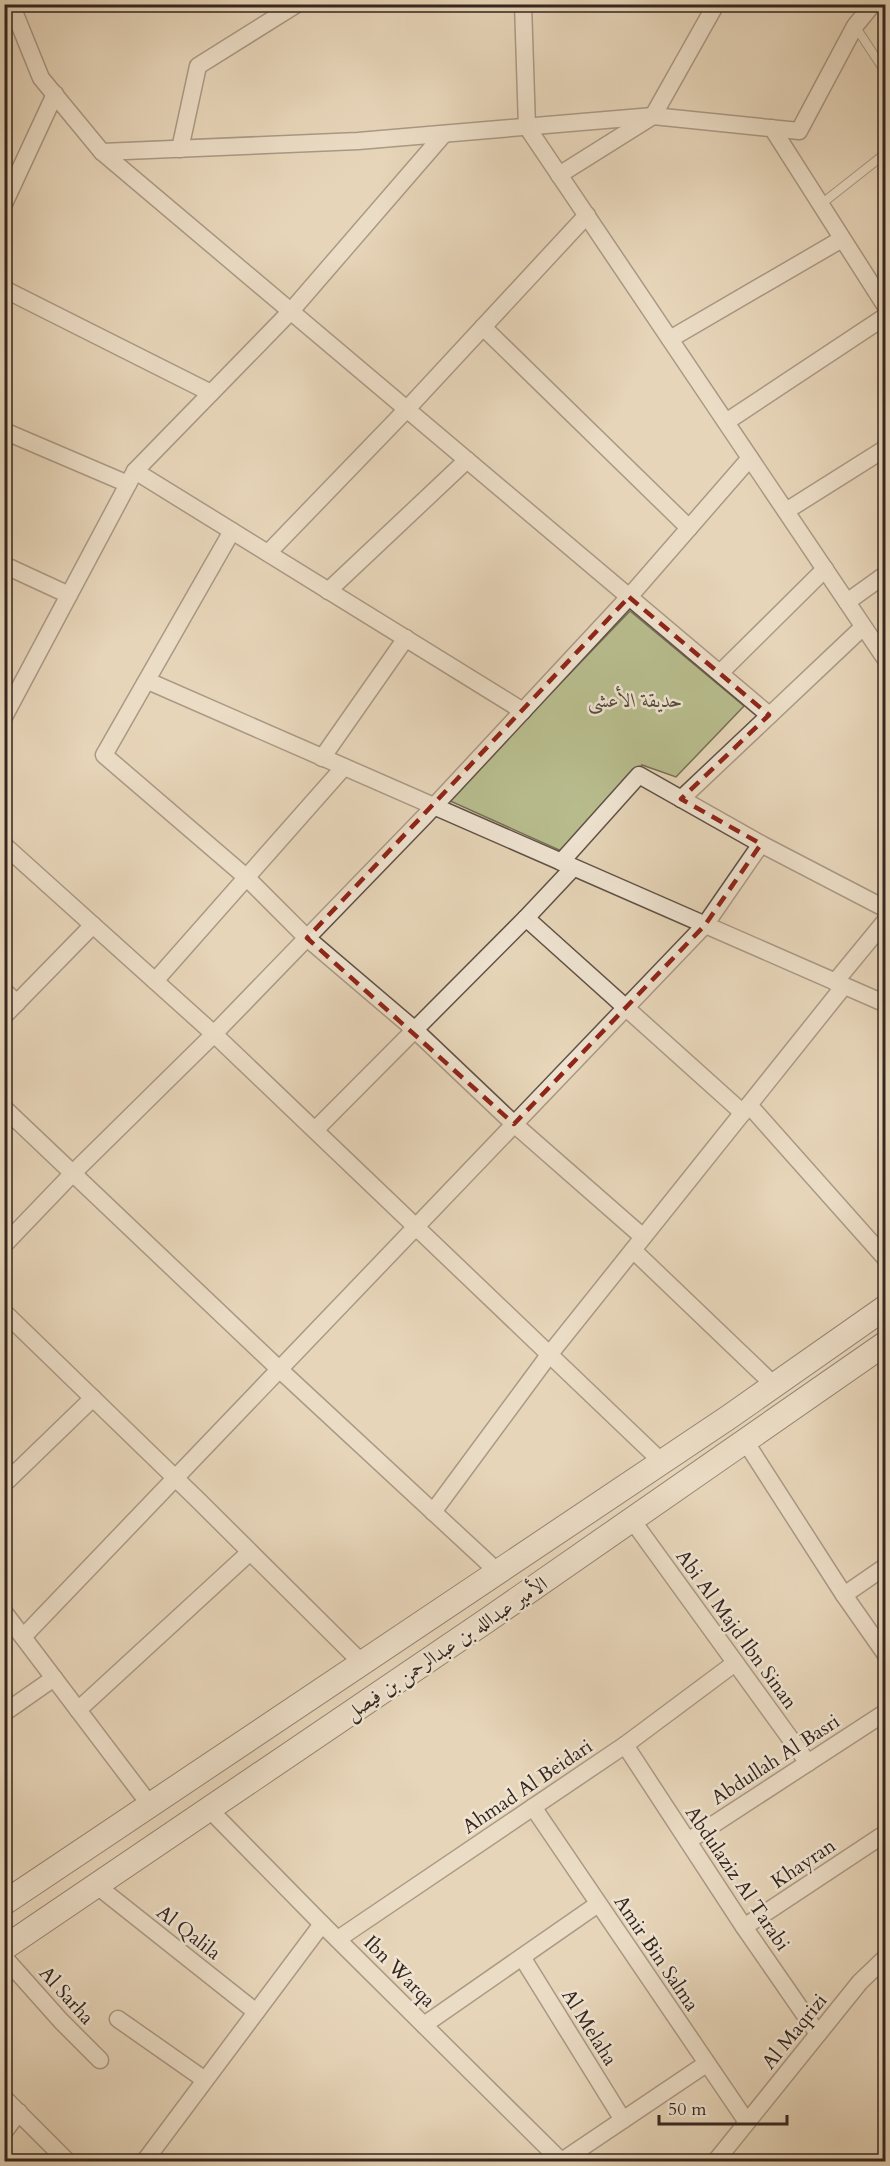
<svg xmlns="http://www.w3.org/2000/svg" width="890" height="2166" viewBox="0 0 890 2166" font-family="Cardo,Amiri,serif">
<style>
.green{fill:#b8bd8e;stroke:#767156;stroke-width:1.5}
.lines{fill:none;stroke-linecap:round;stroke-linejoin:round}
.service-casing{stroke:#615146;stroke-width:10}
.minor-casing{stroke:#615146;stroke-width:19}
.secondary-casing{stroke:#34251f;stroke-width:26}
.service{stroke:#efe4d2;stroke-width:8}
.minor{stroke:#efe4d2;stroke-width:16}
.secondary{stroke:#efe4d2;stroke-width:24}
.marked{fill:none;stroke:#8f2418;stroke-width:4.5;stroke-dasharray:12 8;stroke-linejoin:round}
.labels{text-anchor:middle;stroke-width:5;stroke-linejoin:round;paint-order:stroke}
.park-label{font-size:20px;font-style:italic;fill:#554b3b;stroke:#efe4d2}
.street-label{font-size:20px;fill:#34251f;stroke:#efe4d2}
</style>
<rect width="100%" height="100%" fill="#e7d6b9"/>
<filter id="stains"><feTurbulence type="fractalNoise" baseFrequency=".00333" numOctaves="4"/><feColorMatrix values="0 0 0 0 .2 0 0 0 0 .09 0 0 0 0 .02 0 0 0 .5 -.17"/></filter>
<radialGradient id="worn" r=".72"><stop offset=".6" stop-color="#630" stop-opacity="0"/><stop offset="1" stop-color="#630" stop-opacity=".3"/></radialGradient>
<path class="green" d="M630,611l114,95 -68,71 -34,-12 -74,89 -120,-54z"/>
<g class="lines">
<g class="service-casing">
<g id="service">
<path d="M855,26l31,47"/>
<path d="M820,205l66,-52"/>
</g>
</g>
<g class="minor-casing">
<g id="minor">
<path d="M11,4l30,74 61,74 667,563"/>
<path d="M523,4l4,123 359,533"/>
<path d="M772,128l114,179"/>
<path d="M180,149l18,-83 99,-62"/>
<path d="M102,152l256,-11 295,-25 146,15 56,-105 18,-22"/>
<path d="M559,175l94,-59 63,-112"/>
<path d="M4,204l51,-110"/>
<path d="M4,289l207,104"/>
<path d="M483,327l206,201"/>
<path d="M670,339l172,-100"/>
<path d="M726,422l160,-106"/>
<path d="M4,431l124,53"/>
<path d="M135,471l388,240"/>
<path d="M786,511l100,-63"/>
<path d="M232,531l-128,224 142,122 61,61 108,92 99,94 129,113"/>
<path d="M268,553l139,-144 180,-194"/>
<path d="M4,565l65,30"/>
<path d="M328,591l139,-131"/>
<path d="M847,602l39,-28"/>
<path d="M720,673l105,-104"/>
<path d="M148,681l738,323"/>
<path d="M4,717l131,-246 156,-160 153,-177"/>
<path d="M322,758l84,-120"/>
<path d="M681,799l182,-172"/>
<path d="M4,845l210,189 448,428"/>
<path d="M561,862l78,-87 122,69 125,65"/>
<path d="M526,918l217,195"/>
<path d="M155,981l189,-214"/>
<path d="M835,982l51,-62"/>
<path d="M4,991l13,12"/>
<path d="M4,1016l89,-91"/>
<path d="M749,1105l137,154"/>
<path d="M4,1108l275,261 219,203"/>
<path d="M315,1130l211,-212 47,-50"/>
<path d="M4,1245l69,-72 137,-135 215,-222 204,-219 121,-139"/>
<path d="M633,1250l141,135"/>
<path d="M4,1312l194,188 164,163"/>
<path d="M745,1441l99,154 42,60"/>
<path d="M4,1484l89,-86"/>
<path d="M433,1512l116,-157 295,-369"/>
<path d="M632,1520l176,243"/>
<path d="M844,1595l42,-29"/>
<path d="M4,1612l146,193"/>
<path d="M23,1637l682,-712 56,-81"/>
<path d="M78,1710l172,-158"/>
<path d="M4,1713l50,-35"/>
<path d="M625,1745l119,182 74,107"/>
<path d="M533,1807l214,315"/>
<path d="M209,1809l113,115 240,238"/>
<path d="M688,1841l198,-129"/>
<path d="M96,1885l160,127"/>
<path d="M744,1927l142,-94"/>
<path d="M338,1939l287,-194 110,-82"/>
<path d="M4,1957l57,64 39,39"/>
<path d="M522,1957l101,163"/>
<path d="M118,2019l87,61"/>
<path d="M424,2025l174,-121"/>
<path d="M4,2098l64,64"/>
<path d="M4,2132l15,-20"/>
<path d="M562,2161l144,-97"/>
<path d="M144,2162l178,-238"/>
<path d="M715,2162l145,-180 26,-25"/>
</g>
</g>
<g class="secondary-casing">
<g id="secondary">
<path d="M4,1903l725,-486 157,-110"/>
<path d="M4,1948l482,-327 400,-278"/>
</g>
</g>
<use href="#service" class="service"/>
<use href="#minor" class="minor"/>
<use href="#secondary" class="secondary"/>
</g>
<path d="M0 0H890V2166H0ZM629,597l140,118 -88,84 80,45 -56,81 -191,199 -207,-186z" fill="#e7d6b9" fill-opacity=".55" fill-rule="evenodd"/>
<path class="marked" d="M629,597l140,118 -88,84 80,45 -56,81 -191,199 -207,-186z"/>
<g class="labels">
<g class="park-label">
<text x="635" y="707">حديقة الأعشى</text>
</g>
<g class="street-label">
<text transform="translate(737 1629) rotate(54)" y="7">Abi Al Majd Ibn Sinan</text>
<text transform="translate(446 1648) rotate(-34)" y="7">الأمير عبدالله بن عبدالرحمن بن فيصل</text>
<text transform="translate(775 1759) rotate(-33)" y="7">Abdullah Al Basri</text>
<text transform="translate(527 1786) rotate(-34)" y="7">Ahmad Al Beidari</text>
<text transform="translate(803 1863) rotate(-34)" y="7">Khayran</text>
<text transform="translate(738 1878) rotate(56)" y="7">Abdulaziz Al Tarabi</text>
<text transform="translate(189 1932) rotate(38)" y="7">Al Qalila</text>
<text transform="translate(657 1953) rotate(56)" y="7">Amir Bin Salma</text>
<text transform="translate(400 1971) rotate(45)" y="7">Ibn Warqa</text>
<text transform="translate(67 1995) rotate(48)" y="7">Al Sarha</text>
<text transform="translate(590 2027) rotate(58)" y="7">Al Melaha</text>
<text transform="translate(794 2031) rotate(-51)" y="7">Al Maqrizi</text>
</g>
</g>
<rect width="890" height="2166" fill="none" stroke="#e7d6b9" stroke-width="24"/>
<rect x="6" y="6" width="878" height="2154" fill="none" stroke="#34251f" stroke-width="3"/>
<rect x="12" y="12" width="866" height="2142" fill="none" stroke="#34251f" stroke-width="1.5"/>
<path d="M659 2115v9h128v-9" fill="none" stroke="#34251f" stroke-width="3"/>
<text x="668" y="2115" font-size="18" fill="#34251f" stroke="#efe4d2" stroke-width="4.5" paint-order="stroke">50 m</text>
<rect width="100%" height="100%" filter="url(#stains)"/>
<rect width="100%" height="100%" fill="url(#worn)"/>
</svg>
